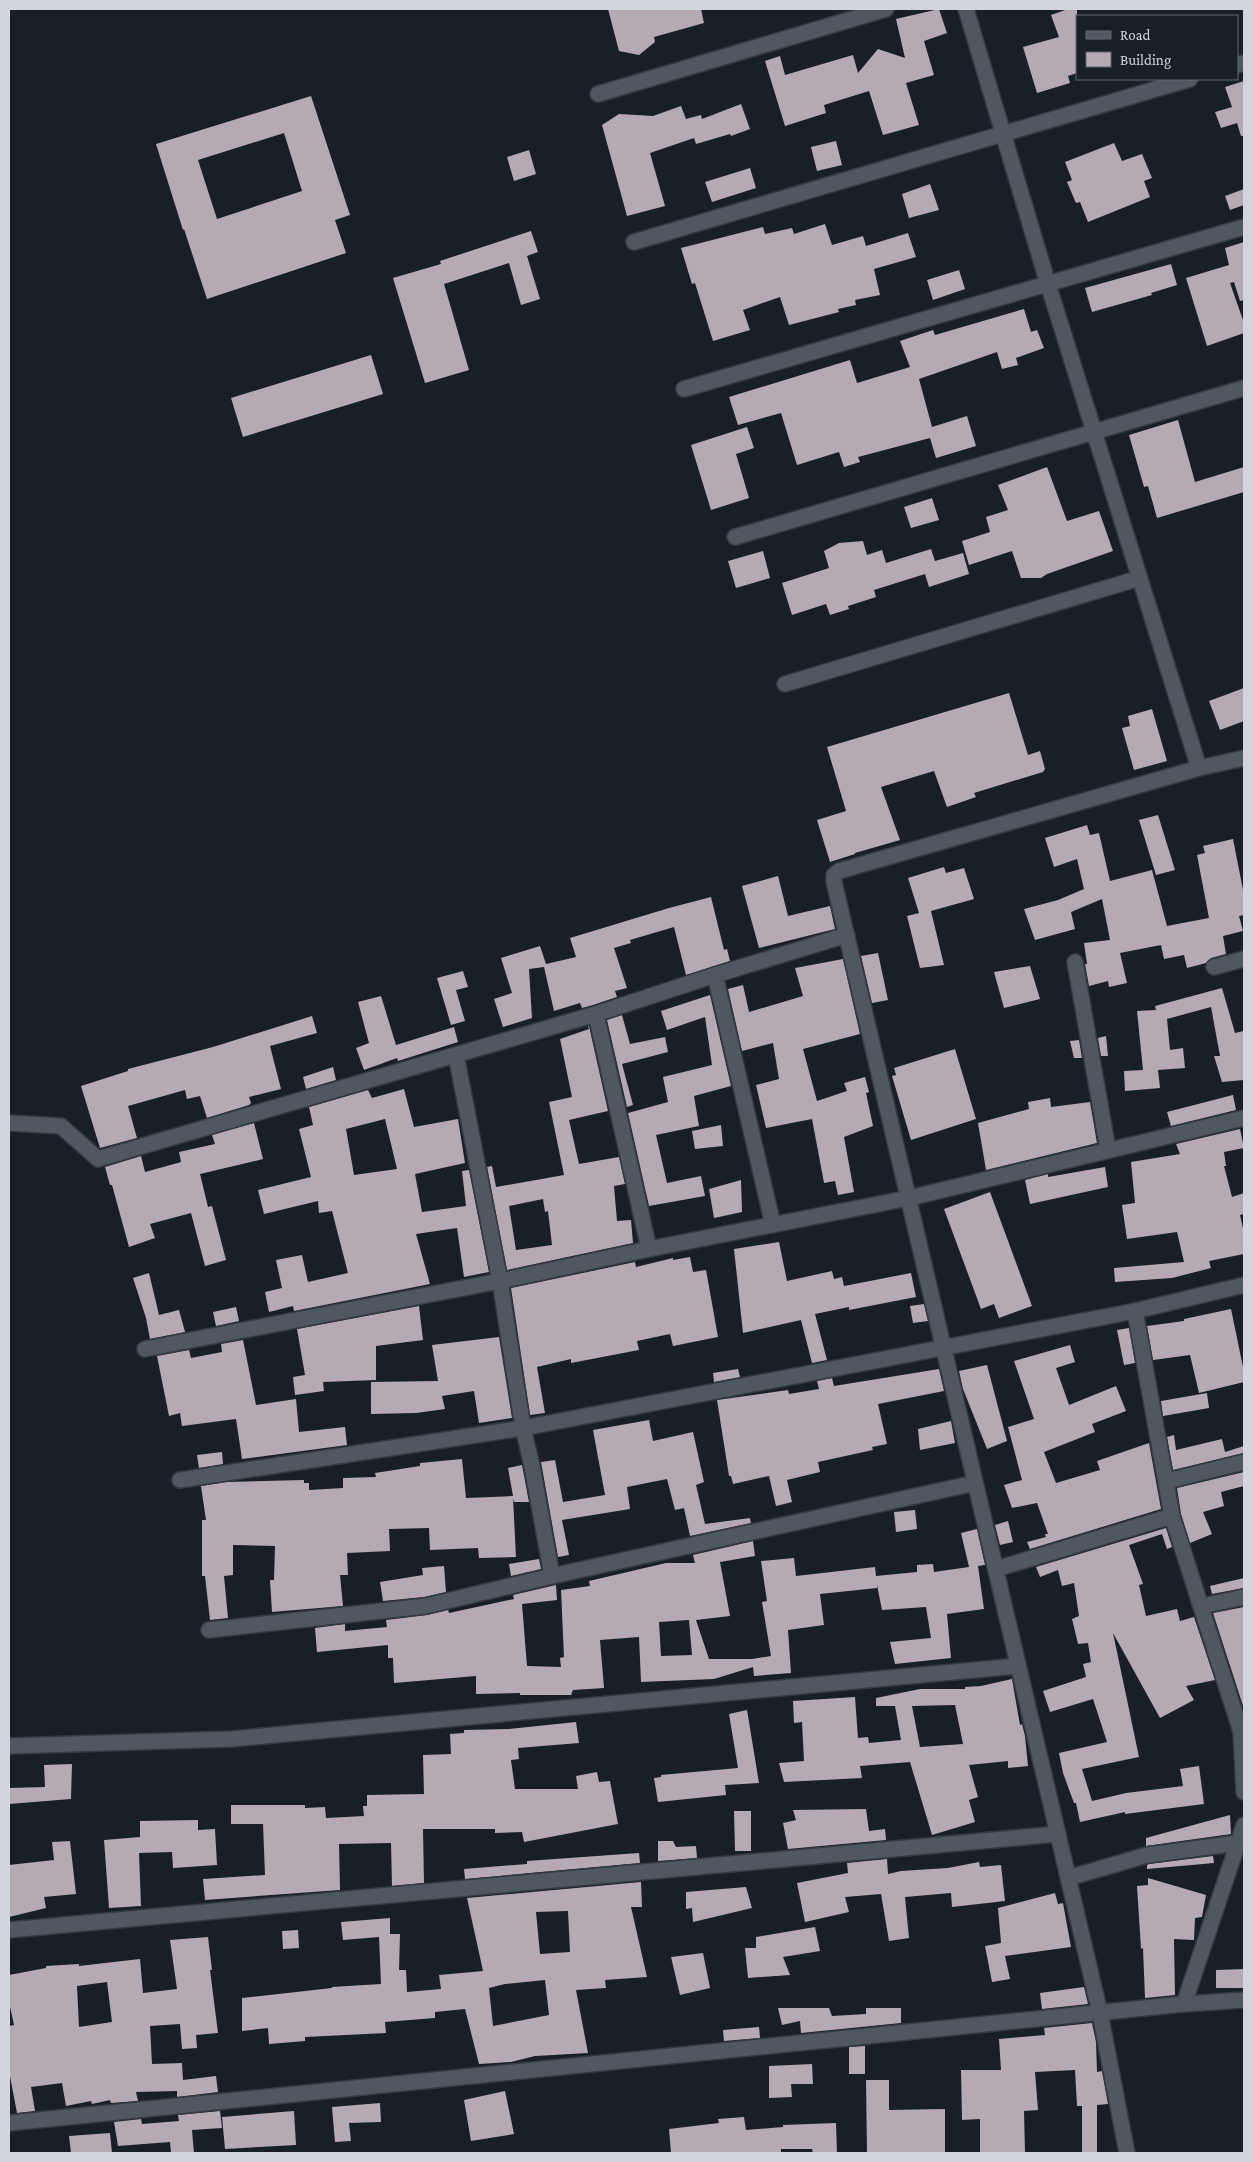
<svg xmlns="http://www.w3.org/2000/svg" width="1253" height="2162" viewBox="0 0 1253 2162" font-family="'Crimson Pro',serif">
<style>
.building{fill:#b5a9b4;fill-rule:evenodd}
.lines{fill:none;stroke-linecap:round;stroke-linejoin:round}
.street-casing{stroke:#353a41;stroke-width:18}
.street{stroke:#4f5761;stroke-width:15}
</style>
<rect width="100%" height="100%" fill="#181f27"/>
<g class="building">
<path d="M608,9h93l3,14 -50,14 1,5 -16,13 -20,-4z"/>
<path d="M939,9l8,24 -23,8 10,34 -28,8 13,42 -36,10 -14,-44 -45,14 2,8 -41,13 -20,-65 15,-5 5,19 68,-20 5,18 20,-24 27,9 -9,-39z"/>
<path d="M1068,9h9v64l-9,3 2,7 -33,10 -14,-46 36,-10 -8,-22z"/>
<path d="M1244,81v55h-3l-4,-13 -16,5 -6,-16 17,-5 -7,-20z"/>
<path d="M311,96l39,119 -15,5 11,33 -139,46 -23,-70 -1,1 -27,-86zM284,133l18,58 -85,28 -19,-59z"/>
<path d="M741,104l9,25 -19,7 -1,-2 -34,10 -2,-6 -44,15 15,53 -38,10 -25,-91 17,-11 34,2 28,-10 5,13 15,-4 1,4z"/>
<path d="M836,141l6,24 -25,6 -6,-24z"/>
<path d="M1114,143l8,18 20,-7 10,24 -8,3 6,16 -62,25 -8,-20 -4,1 -9,-21 5,-2 -7,-18z"/>
<path d="M529,150l7,24 -22,7 -7,-24z"/>
<path d="M750,168l6,20 -44,14 -7,-20z"/>
<path d="M930,184l9,26 -30,8 -7,-24z"/>
<path d="M1244,189v16l-14,5 -5,-14z"/>
<path d="M825,224l7,21 31,-9 3,10 42,-13 8,24 -42,12 6,26 -25,5 1,5 -18,4 1,3 -50,13 -9,-28 -37,13 7,20 -37,11 -18,-58 -3,1 -11,-36 82,-21 2,7 27,-6 2,6z"/>
<path d="M531,231l7,21 -11,4 13,43 -19,6 -12,-42 -65,21 25,86 -44,13 -32,-105 48,-14 -1,-3z"/>
<path d="M1244,242v58l-4,1 -6,-19 -4,1 14,40v10l-37,13 -21,-68 43,-13 -4,-17z"/>
<path d="M1171,264l6,21 -26,8 1,2 -60,17 -7,-24z"/>
<path d="M959,270l6,19 -32,11 -6,-20z"/>
<path d="M1024,309l7,23 6,-2 7,18 -28,10 2,7 -16,4 -5,-17 -78,27 13,48 35,-11 9,30 -40,12 -6,-20 -72,19 2,5 -16,5 -5,-15 -42,13 -16,-52 -43,12 -9,-28 121,-37 7,23 53,-16 -10,-26 33,-11 2,5z"/>
<path d="M371,355l12,39 -140,43 -12,-39z"/>
<path d="M1178,420l17,62 49,-15v25l-87,26 -9,-32 -4,1 -15,-52z"/>
<path d="M747,427l7,21 -18,6 13,44 -38,12 -20,-65z"/>
<path d="M1047,467l20,54 32,-10 14,40 -66,23 -6,4h-20l-9,-27 -43,14 -7,-24 28,-9 -4,-15 22,-7 -10,-25z"/>
<path d="M932,498l7,22 -28,8 -7,-21z"/>
<path d="M863,541l4,14 15,-5 4,13 45,-14 4,12 28,-8 6,21 -40,13 -4,-13 -51,16 2,7 -28,9 1,3 -19,6 -4,-11 -34,11 -10,-32 47,-15 -5,-17 15,-8z"/>
<path d="M763,551l7,27 -34,10 -8,-27z"/>
<path d="M1244,688v33l-24,9 -11,-29z"/>
<path d="M1009,693l19,62 12,-4 5,18 -2,3 -69,21 2,4 -29,10 -13,-36 -53,16 19,53 -45,13v1l-25,8 -13,-42 29,-9 -19,-64z"/>
<path d="M1152,709l15,52 -33,9 -12,-42 8,-2 -2,-10z"/>
<path d="M1158,815l17,55 -19,5 -17,-55z"/>
<path d="M1087,825l3,10 9,-2 11,48 42,-11 15,56 42,-8 -12,-63 8,-2 -2,-7 30,-7 11,56v20l-5,1 4,15 -20,5 3,18 -15,4 -5,5 -19,5 -3,-13 -20,4 -3,-14 -41,8 7,30 -18,4 -1,-6 -19,5 -4,-22h2l-3,-21 26,-3 -8,-41 -31,13 4,17 -40,11 -11,-31 34,-9 26,-11 -7,-30 -23,8 -9,-29z"/>
<path d="M944,867l2,6 18,-5 10,31 -43,12 13,54 -24,3 -13,-52 12,-3 -11,-35z"/>
<path d="M778,876l10,40 42,-10 5,23 -76,19 -17,-62z"/>
<path d="M711,897l13,53 3,-1 3,12 -44,14 -12,-48 -44,13 1,3 -17,5 13,40 -12,3 2,6 -24,8 -11,3 -2,-5 -26,8 -10,-44 -15,2 3,49 -29,9 -9,-28 18,-6 -11,-35 39,-12 6,18 30,-7 -6,-19 99,-30z"/>
<path d="M878,953l10,47 -16,3 -11,-47z"/>
<path d="M843,959l17,75 -57,15 14,52 30,-10 -3,-8 21,-6 4,15 -3,1 7,33 -29,11 10,55 -16,3 -3,-14 -11,2 -12,-64 -46,9 -10,-43 23,-6 -6,-36 -31,8 -14,-62 15,-4 6,27 54,-16 -8,-28z"/>
<path d="M1030,966l10,33 -36,9 -10,-36z"/>
<path d="M463,971l5,16 -12,3 9,31 -14,4 -14,-47z"/>
<path d="M1222,988l13,45 9,-2v49l-22,2 -8,-26h6l-9,-49 -44,12 3,31 13,-2 2,20 -27,2 2,18 -35,3 -1,-20 19,-1 -6,-59 19,-1 -1,-4z"/>
<path d="M710,995l21,91 -37,10 5,30 -43,9 11,48 34,-7 4,20 -56,10 -21,-93 40,-11 -5,-25 49,-12 -7,-48 -38,13 -6,-19z"/>
<path d="M381,996l15,49 58,-18 4,15 -60,19 -1,-3 -33,12 -8,-22 13,-5 -11,-41z"/>
<path d="M622,1015l8,29 35,-7 3,15 -46,12 11,41 -6,2 -20,-87z"/>
<path d="M312,1016l5,17 -47,13 11,43 -32,8 2,6 -2,2 -42,13 -7,-22 -13,3 -2,-9 -57,16 9,32 -37,10 -19,-62 47,-15v-2l85,-22z"/>
<path d="M588,1026h1l19,85 -39,9 10,44 40,-7 6,27 -11,2 3,35 14,-1 2,23 -126,27 -20,-103 5,-1 4,21 68,-12 -15,-73 23,-5 -12,-58 29,-10zM543,1199l2,13 3,-1 4,34 -36,5 -7,-44z"/>
<path d="M1106,1036l2,20h-7l-3,-18z"/>
<path d="M1079,1040l3,18h-8l-4,-17z"/>
<path d="M955,1049l21,70 -65,21 -19,-64 4,-1 -2,-7z"/>
<path d="M333,1067l3,13 -30,9 -3,-12z"/>
<path d="M404,1089l10,38 44,-8 7,44 -50,11 7,38 44,-6 -4,-35 7,-1 20,102 -25,5 -7,-49 -41,6 14,50 -136,27 -1,-5 -24,6 -4,-20 17,-4 -6,-28 26,-5 6,27 40,-9 -16,-62 -13,2 -1,-12 -54,13 -6,-24 53,-13 -12,-48 14,-4 -4,-18 59,-17 4,8zM385,1119l12,50 -43,6 -8,-46z"/>
<path d="M1233,1095l3,15 -65,16 -4,-14z"/>
<path d="M1050,1098l1,9 39,-5 7,41 -111,27 -8,-47 51,-14 -1,-7z"/>
<path d="M254,1123l9,36 -63,15 8,33 4,-1 14,54 -21,6 -14,-53 -41,11 5,14 -26,9 -17,-62h-2l-5,-18 36,-11 4,16 36,-10 -2,-10 36,-8 -3,-9z"/>
<path d="M721,1125l2,21 -28,3 -3,-18z"/>
<path d="M1240,1129l4,19 -20,4 2,14h-2l8,31 12,-4v21l-4,1 4,18v21l-35,7 2,7 -39,10 -57,4 -1,-14 70,-6 -7,-30 -50,7 -5,-34 13,-2 -4,-41 49,-8 -4,-10z"/>
<path d="M1105,1167l3,20 -78,17 -5,-24 23,-6v3z"/>
<path d="M741,1180l1,32 -28,6 -5,-29z"/>
<path d="M990,1192l42,114 -33,12 -5,-14 -13,5 -37,-100z"/>
<path d="M779,1242l8,39 45,-10 2,8 8,-2 2,9 67,-13 5,24 -67,13v-3l-34,7 12,46 -15,3 -11,-43 -58,13 -9,-84z"/>
<path d="M690,1257l3,15 13,-2 12,67 -45,9 -3,-12 -33,7 2,9 -68,13v-4l-34,8 8,46 -15,2 -19,-127 124,-26 1,5 37,-9v2z"/>
<path d="M149,1273l10,42 20,-5 6,22 -35,7 -4,-21 -13,-40z"/>
<path d="M924,1304l4,17 -15,2 -3,-17z"/>
<path d="M419,1306l4,34 -47,6v34l-53,2 1,9 -29,4 -2,-18 12,-2 -8,-46z"/>
<path d="M236,1307l3,14 -23,5 -3,-14z"/>
<path d="M1231,1309l13,63v10l-45,11 -9,-38 -37,5 -6,-34 37,-5v-2z"/>
<path d="M1129,1328l6,35 -11,2 -7,-35z"/>
<path d="M499,1337l13,81 -33,5 -5,-32 -32,5 3,13 -29,4 -45,1v-32l67,-1 -6,-36z"/>
<path d="M243,1340l13,65 40,-6 3,33 46,-5 2,18 -105,14 -6,-40 -54,7 -2,-13 -11,3 -12,-60 32,-6 2,8 31,-6 -1,-8z"/>
<path d="M1070,1345l5,17 -19,6 13,37 47,-19 10,25 -34,13 3,8 -51,20 12,31 44,-13 -3,-9 52,-18 12,66 -131,40 -3,-7 19,-5 -1,-3h3l-11,-31 -25,5 -8,-23 18,-5 -14,-53 26,-8 -20,-58z"/>
<path d="M987,1365l20,76 -20,8 -24,-60 -4,-18z"/>
<path d="M738,1369l2,8 -26,5 -1,-9z"/>
<path d="M939,1369l5,22 -66,13 9,40 -15,3 1,3 -55,12 2,10 -33,8 5,22 -16,4 -7,-30 -36,8 -2,-8h-2l-12,-76 71,-10 1,4 30,-5 -2,-8 15,-3 2,8z"/>
<path d="M1207,1393l2,15 -46,8 -2,-15z"/>
<path d="M649,1420l4,21 40,-9 11,50 -8,3 9,39 45,-6 1,5 -61,13 -6,-28 -9,2 -8,-31 -40,8 3,22 -68,11 7,35 -11,2 -17,-95 14,-2 8,42 42,-7 -12,-65z"/>
<path d="M951,1421l4,22 -35,7 -2,-21z"/>
<path d="M1174,1435l2,15 46,-11 3,13 19,-6v7l-71,17 -6,-33z"/>
<path d="M222,1452l1,12 -24,4 -2,-13z"/>
<path d="M462,1459l4,39 47,-2 -5,-28 14,-3 7,37h-15l-1,-4 3,59 -37,1 -1,-10 -48,2 -1,-22 -40,1 1,22 -43,2 1,22h-8l3,31 -71,6 -2,-32h4l1,-34 -42,-1v30l-9,1 4,42 -18,2 -5,-44h-3v-56h4l-5,-34 26,-4 77,-2v3h5v7l34,-2v-10l33,-1 -1,-4 45,-7v-3z"/>
<path d="M1244,1472v14l-23,6 3,14 -21,6 9,22 -22,9 -9,-29 -4,-26z"/>
<path d="M915,1510l2,19 -21,3 -2,-20z"/>
<path d="M1008,1521l5,21 -13,3 -5,-20z"/>
<path d="M1166,1528l6,19 -5,2 -5,-15 -33,11 14,39 -4,1 7,31 31,-7 3,12 14,-4 21,63 -29,6 8,14 -34,18 -47,-85 26,124 -57,12 10,32 34,-8 57,-7 -3,-17 19,-3 5,38 -79,10v-2l-45,10 -4,-19h-2l-11,-30 -4,-20 48,-11 -14,-43 -43,13 -7,-21 43,-14 -3,-13 8,-2 -3,-19 -10,1 -6,-25 7,-3 -5,-33 -12,3 -4,-16 -18,7 -4,-10z"/>
<path d="M977,1529l8,36 -7,1 6,43 -37,5 4,44 -56,6 -5,-22 41,-4 -5,-31 -44,3 -5,-25v3l-57,6 4,31 -36,5 3,43 -37,3 -1,-9 -39,12 -73,3 -2,-45 -39,3 4,48 -31,2 -2,5h-51v-2l-44,1v-18l-82,7 -1,-25h-5v-13l-71,7 -2,-24 30,-4v7l42,-4 -1,-7 41,-5 21,-5 1,3 65,-14 -1,-4 43,-10 1,15 -35,4 5,62 34,1 -1,-9 4,-1 -3,-67 29,-4 -1,-5 77,-18h29l-2,-8 60,-14 2,15 -35,6 10,54 -34,4 13,39h43l19,-3 -9,-54 5,-1 -6,-40 33,-3 2,18 79,-9 1,9 41,-4v-7l16,-1 1,8 35,-5 -8,-34zM689,1620l3,35 -31,1 -2,-34z"/>
<path d="M539,1559l2,10 -30,7 -2,-12z"/>
<path d="M444,1566l2,26 -22,5 -41,4 -3,-19 43,-7 -1,-7z"/>
<path d="M1244,1578v10l-32,6 -2,-8z"/>
<path d="M1244,1607v102l-31,-96z"/>
<path d="M1012,1679l8,46 2,-1 3,12 3,30 -20,2v-7l-39,4 9,32 -9,3 6,22 -43,13 -22,-73 -50,4 2,12 -78,4 -5,-19 25,-2 -2,-39 -8,1 -1,-22 62,-4 3,41 10,-1 1,6 32,-3 -6,-34h-19v-8l44,-9h45v-2l16,-1zM955,1705l8,39 -43,3 -8,-41z"/>
<path d="M747,1710l12,73 -34,2 1,10 -68,7 -4,-24 7,-1v-2l77,-7 -9,-54z"/>
<path d="M576,1722l3,21 -61,5 1,11 -8,1 4,29h63l-2,-13 21,-4 2,10 11,-1 8,43 -94,18 -2,-10 -27,1v-4h-72l1,54 -32,3 -1,-43 -52,1 1,46 -135,10 -2,-21 62,-4 -2,-51h-32v-19h74v3l20,-1 1,11 38,-2 -1,-10h4v-11l57,-1 -1,-39 28,-1 -1,-20 14,-1v-3l45,-1z"/>
<path d="M72,1764l-1,35 -62,5v-16l36,-1 -1,-22z"/>
<path d="M866,1809l3,22 16,-2 1,11 -98,9 -5,-26 13,-3 -3,-10z"/>
<path d="M734,1811h17v40h-16z"/>
<path d="M1230,1815l1,19 -85,12v-8z"/>
<path d="M198,1820v10l17,-1 2,36 -44,3 -1,-16 -33,1 2,53 -32,2 -5,-68 36,-3v-16z"/>
<path d="M70,1841l6,53 -32,3 2,11 -37,9v-52l45,-5 -2,-18z"/>
<path d="M658,1841h15l3,6 20,-1 1,12 -39,3z"/>
<path d="M639,1853l1,10 -175,16 -1,-10 63,-5v-3z"/>
<path d="M1213,1856l1,7 -67,6v-4l2,-1z"/>
<path d="M887,1859l1,15 13,-3 47,-3 31,-6 1,5 21,-2 4,36 -53,6 -1,-14 -46,4 4,41 -20,3 -8,-47 -36,3 4,15 -44,10 -8,-39 51,-10 -1,-10z"/>
<path d="M1148,1878l58,17 -4,22 -7,1 -1,22 -20,-1 1,56 -30,3 -2,-50 -2,1 -4,-63 11,-1z"/>
<path d="M641,1882l1,25h-11l16,70 -42,3 1,8 -30,2 12,63 -53,3 -24,6 -32,2 -14,-55 -30,3v6l-50,4 1,11 -81,4v4l-36,3 -1,-16 -26,3v-33l90,-10v-1l49,-3 -2,-47 -36,3 -2,-18 49,-4v16h10l-1,36h7l1,22 34,-3 -2,-14 44,-4 -16,-73zM568,1911l2,41 -30,2 -4,-42zM545,1980l4,35 -56,11 -4,-38 16,-4z"/>
<path d="M746,1887l6,21 -59,14 -1,-14 -6,1v-17z"/>
<path d="M1055,1893l3,11 5,-1 8,44 -66,9 5,23 -18,3 -7,-36 16,-3 -3,-35z"/>
<path d="M815,1927l5,24 -37,6 7,18 -42,3 -3,-30h11v-11z"/>
<path d="M298,1930l1,18 -16,1 -1,-18z"/>
<path d="M208,1937l4,33h-2l8,63 -22,2 1,13 -15,1 -2,-25 -30,2 2,38 30,-1 1,17 33,-4 2,16 -41,5v-6l-41,1 2,9 -27,2 -1,-3 -18,4 -1,-3 -25,5 -4,-23 -31,4 4,24 -18,2 -8,-42v-45l5,-1 -5,-23v-27l37,-7v-2l33,-2v2l61,-7 3,34 34,-4 -7,-49zM107,1982l5,40 -33,5 -2,-41z"/>
<path d="M703,1953l7,35 -30,7 -9,-38z"/>
<path d="M1244,1969v19h-28v-18z"/>
<path d="M1084,1987l4,17 -46,5 -2,-16z"/>
<path d="M778,2008h51l3,8 34,-2v-6h35v15l-100,10 -1,-12 -18,4z"/>
<path d="M1092,2023l4,19 1,30 5,-1 6,33 -11,1v48h-15v-47h-5l-2,-36 -40,2 3,38 -14,1 1,42h-45v-34l-18,1 -1,-50h40l-2,-31 46,-4 -1,-7z"/>
<path d="M759,2027l1,11 -36,3 -1,-11z"/>
<path d="M865,2046v28h-16v-27z"/>
<path d="M812,2064l1,20h-22l1,13 -23,1v-32z"/>
<path d="M866,2080h23v30l56,-1v44h-78z"/>
<path d="M505,2091l9,43 -43,7 -7,-41z"/>
<path d="M380,2103l1,19 -32,1 2,18 -16,1 -3,-35z"/>
<path d="M220,2111l2,17 -30,2 2,23h-23l-1,-11 -52,4 -4,-24 27,-3 1,5 37,-3 -1,-6z"/>
<path d="M294,2111l2,34 -71,4 -3,-32z"/>
<path d="M744,2117l2,13 37,-3v-2l53,-2 1,30h-24l-1,-4h-31v4h-110l-2,-24 50,-6 -1,-4z"/>
<path d="M110,2133l2,20h-41l-2,-17z"/>
</g>
<g class="lines">
<g class="street-casing">
<g id="street">
<path d="M966,9l82,275 151,484"/>
<path d="M1237,65l7,-2"/>
<path d="M598,94l288,-85"/>
<path d="M634,242l556,-163"/>
<path d="M684,389l560,-162"/>
<path d="M735,537l509,-149"/>
<path d="M785,684l355,-106"/>
<path d="M1075,962l33,188"/>
<path d="M1214,967l30,-8"/>
<path d="M715,975l58,250"/>
<path d="M596,1014l53,235"/>
<path d="M456,1055l44,226 23,147 9,38 20,110"/>
<path d="M9,1123l52,3 37,33 498,-145 119,-39 132,-40"/>
<path d="M1135,1311l37,205 69,216 3,60"/>
<path d="M145,1349l355,-68 149,-32 260,-51 335,-80"/>
<path d="M180,1480l343,-52 612,-117 109,-26"/>
<path d="M1167,1481l77,-19"/>
<path d="M996,1569l176,-53"/>
<path d="M1202,1606l42,-9"/>
<path d="M209,1630l217,-24 126,-30 423,-93"/>
<path d="M9,1746l222,-7 787,-73"/>
<path d="M1068,1878l79,-23 91,-12"/>
<path d="M9,1930l1049,-96"/>
<path d="M1184,2004l60,-179"/>
<path d="M9,2123l1175,-119 60,-4"/>
<path d="M1127,2153l-27,-140 -266,-1131v-7l5,-4 360,-103 45,-10"/>
</g>
</g>
<use href="#street" class="street"/>
</g>
<rect width="1253" height="2162" fill="none" stroke="#d2d6dc" stroke-width="20"/>
<rect x="1076" y="15" width="162" height="65" fill="#181f27" stroke="#62686f"/>
<rect x="1086" y="31" width="25" height="8" fill="#4f5761" stroke="#62686f"/>
<text x="1120" y="40" font-size="15" fill="#d2d6dc">Road</text>
<rect x="1086" y="52" width="25" height="15" fill="#b5a9b4" stroke="#62686f"/>
<text x="1120" y="65" font-size="15" fill="#d2d6dc">Building</text>
</svg>
